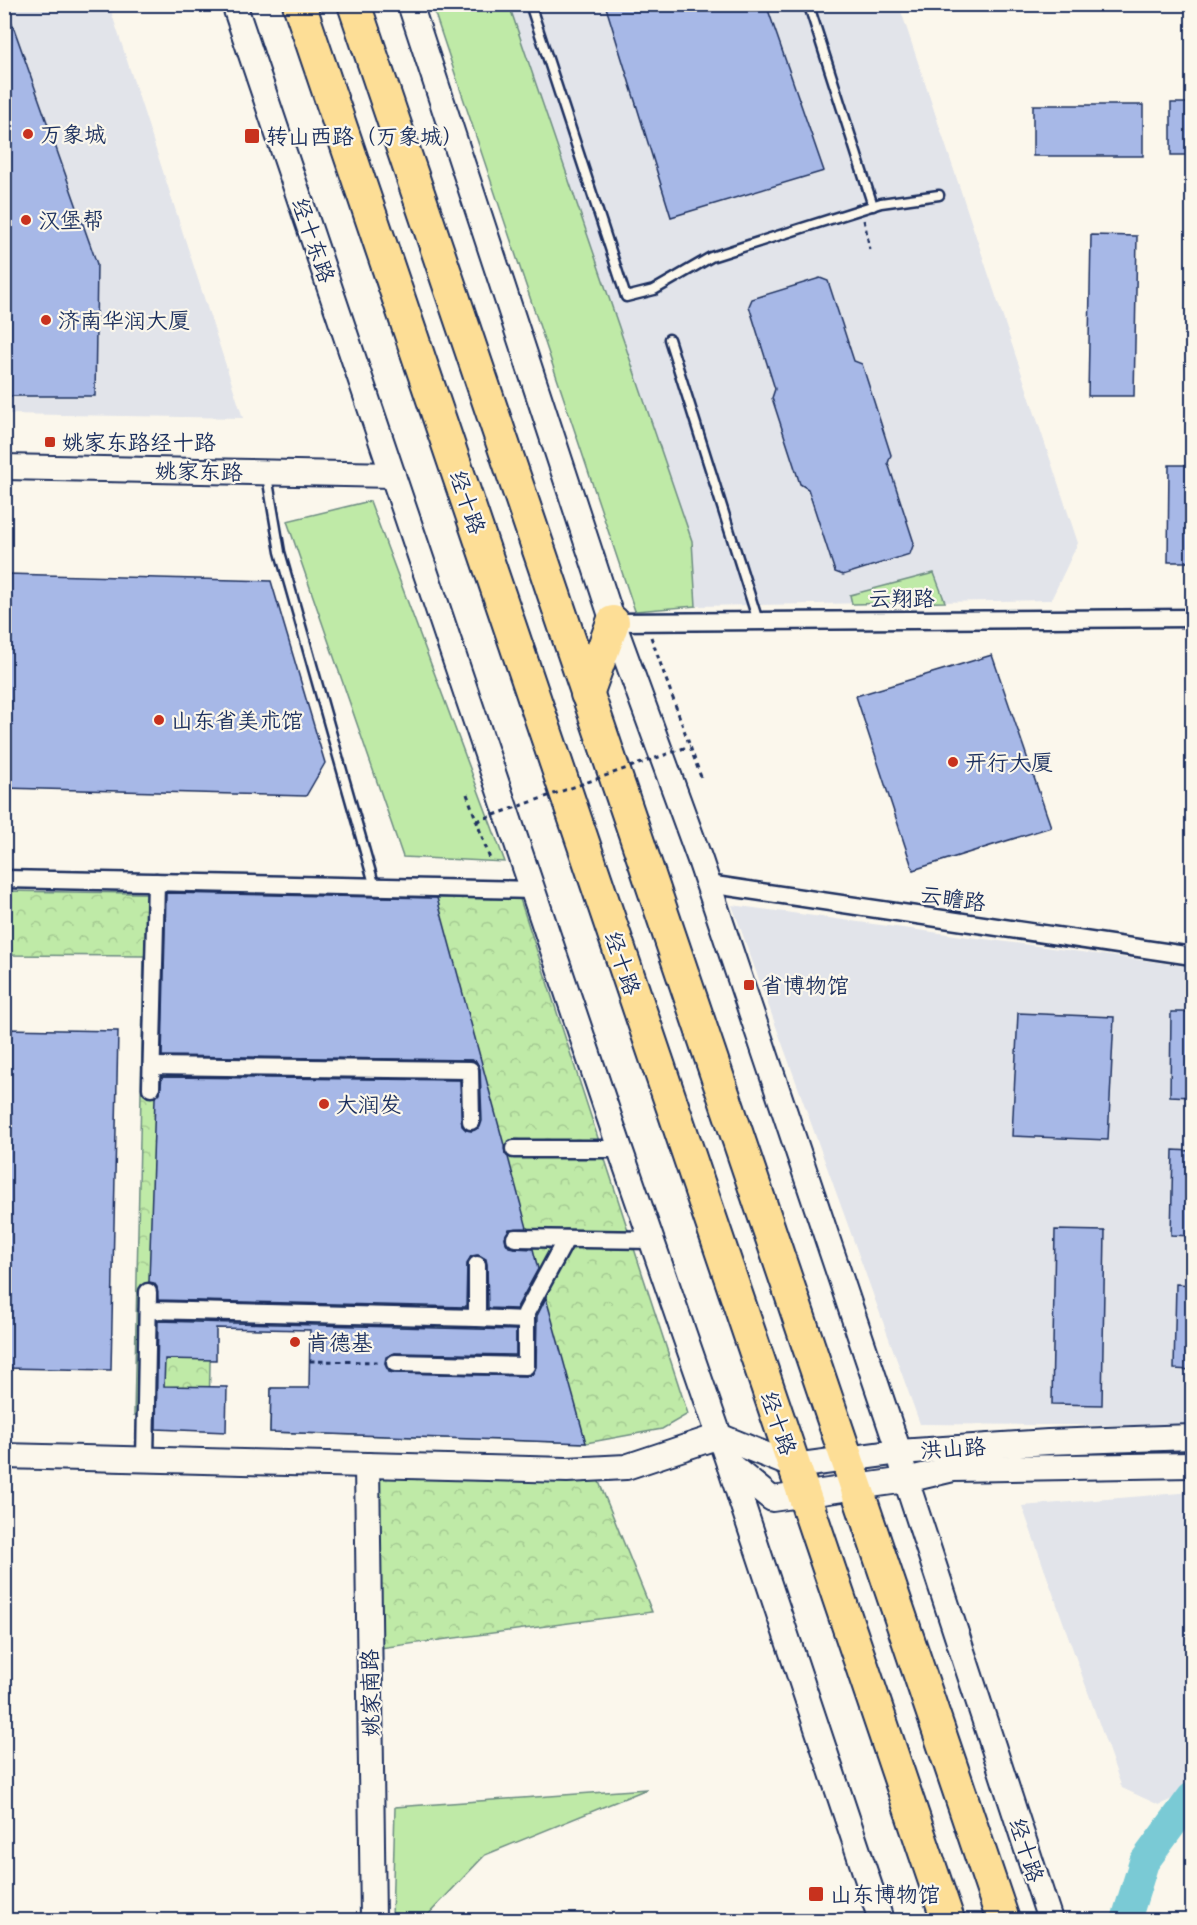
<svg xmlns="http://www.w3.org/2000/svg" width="1197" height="1925" viewBox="0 0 1197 1925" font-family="'Architects Daughter','LXGW WenKai TC',sans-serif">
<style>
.built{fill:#e2e4ea}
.green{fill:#bfeaa7;stroke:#6d8c82;stroke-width:1.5}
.forest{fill:url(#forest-crowns);stroke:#6d8c82;stroke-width:1.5}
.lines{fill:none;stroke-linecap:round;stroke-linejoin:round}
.river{stroke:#7acad5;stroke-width:30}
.building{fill:#a7b8e7;stroke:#1b2f5e;stroke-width:1.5}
.lane-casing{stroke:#1b2f5e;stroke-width:13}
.street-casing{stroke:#1b2f5e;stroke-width:21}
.secondary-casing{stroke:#1b2f5e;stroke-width:28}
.highway-casing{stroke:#1b2f5e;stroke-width:36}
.path{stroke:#1b2f5e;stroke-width:3;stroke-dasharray:4.5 4.5;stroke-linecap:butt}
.lane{stroke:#fbf7ec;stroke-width:8}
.street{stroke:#fbf7ec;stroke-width:16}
.secondary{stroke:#fbf7ec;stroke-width:24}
.highway{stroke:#fdde96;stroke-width:32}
.path-bridge{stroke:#1b2f5e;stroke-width:3;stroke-dasharray:4.5 4.5;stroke-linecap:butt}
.poi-dot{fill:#c8321e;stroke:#fbf7ec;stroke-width:2}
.labels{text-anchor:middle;stroke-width:4.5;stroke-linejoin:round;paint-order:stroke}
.poi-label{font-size:22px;fill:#1b2f5e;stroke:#fbf7ec;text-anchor:start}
.street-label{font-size:22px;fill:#1b2f5e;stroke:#fbf7ec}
</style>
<defs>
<pattern id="forest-crowns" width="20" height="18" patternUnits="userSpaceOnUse" patternTransform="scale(1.5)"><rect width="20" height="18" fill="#bfeaa7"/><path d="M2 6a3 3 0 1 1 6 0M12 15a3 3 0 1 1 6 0" fill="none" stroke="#a4c992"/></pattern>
</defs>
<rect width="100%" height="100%" fill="#fbf7ec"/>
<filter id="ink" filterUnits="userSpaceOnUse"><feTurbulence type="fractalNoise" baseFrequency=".0167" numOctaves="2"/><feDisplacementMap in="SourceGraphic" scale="12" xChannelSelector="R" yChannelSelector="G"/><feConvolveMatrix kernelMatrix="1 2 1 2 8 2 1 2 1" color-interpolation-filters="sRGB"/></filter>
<g filter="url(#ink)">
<g class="built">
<path d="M5,5h104l134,413 -238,-4z"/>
<path d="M509,5h390l179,538 -27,57 -355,6 -4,-65z"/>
<path d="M732,905l460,62v459l-272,-2z"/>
<path d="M1192,1492v298l-33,15 -37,-17 -100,-282z"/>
</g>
<g class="green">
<path d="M432,5h77l183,536 4,65 -61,5z"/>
<path d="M370,501l135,361 -102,-5 -116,-336z"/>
<path d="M934,573l11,29 -93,2 -2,-9z"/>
<path d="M647,1789l-162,66 -62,65h-31l3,-113z"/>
</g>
<g class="forest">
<path d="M5,891l515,8 168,515 -26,15 -76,14 -316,-11 1,-44 123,2 3,-75 -186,-5 -2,108 -75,-3 10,-459 -139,-1z"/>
<path d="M379,1475l218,2 55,135 -272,36z"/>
</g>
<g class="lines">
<path class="river" d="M1126,1920l18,-58 48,-65"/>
</g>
<g class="building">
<path d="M605,4h161l58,167 -153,46z"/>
<path d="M4,6h2l91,258 -2,132h-91z"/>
<rect x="1171" y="103" width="21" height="52"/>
<rect x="1033" y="105" width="110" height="51"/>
<path d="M1091,235l46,1 -3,160h-46z"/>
<path d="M820,278l8,3 26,80 8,3 29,91 -3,8 26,80 -4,11 -67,21 -8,-3 -27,-83 -8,-5 -28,-86 3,-9 -26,-83 3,-7z"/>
<path d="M1169,465h23v97h-24z"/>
<path d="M7,574l264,7 54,182 -19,33 -302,-8z"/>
<path d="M992,655l59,172 -138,43 -57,-174z"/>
<path d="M166,893l271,5 67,247 1,9 3,3 19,71 -18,1 -4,8 1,6 3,4 5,1 19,1 5,20 -22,40 -28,-1 -1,-44 -1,-5 -8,-4 -7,1 -4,8 -1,43 -308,-7 -1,-13 -3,-4 -5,-1 6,-184 5,-5 2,-16 298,3 2,46 4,4 6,1 8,-4 2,-6 -2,-52 -4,-8 -5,-1 -309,-4z"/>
<path d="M1171,1012h21v85l-22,-1z"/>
<path d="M1018,1013l96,4 -6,123 -96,-4z"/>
<path d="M4,1029l114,2 -7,339 -107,-2z"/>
<path d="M1173,1150l19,1v85l-21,-1z"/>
<path d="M1055,1230l50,1 -3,174 -50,-1z"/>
<path d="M1176,1284l16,1v85l-18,-1z"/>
<path d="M546,1298l40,145 -316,-11 1,-44h38l1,-58 -94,-2v32l-51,-1 -1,27 63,1 -1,45 -70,-3 2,-108 358,9v25l-121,-2 -9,4 -1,6 4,9 6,1 131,3 6,-1 4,-8 1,-51z"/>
</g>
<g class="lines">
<g class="lane-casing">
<g id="lane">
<path d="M530,4l96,293 28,-7 57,-33 170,-54 58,-8"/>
<path d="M810,9l63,197"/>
<path d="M669,339l89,282"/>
<path d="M267,476l13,76 95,335"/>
</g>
</g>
<g class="street-casing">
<g id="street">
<path d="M613,622l579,-4"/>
<path d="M4,879l530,11"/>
<path d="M708,884l484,72"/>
<path d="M152,1066l318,4 1,51"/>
<path d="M151,1088l5,-206"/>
<path d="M514,1149h106"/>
<path d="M515,1238l138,2"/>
<path d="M148,1310l329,8v-53"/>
<path d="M477,1318l49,2"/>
<path d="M395,1363l131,3v-53l40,-74"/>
<path d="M145,1460l3,-168"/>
</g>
</g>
<g class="secondary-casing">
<g id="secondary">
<path d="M234,4l386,1145 109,315 152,456"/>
<path d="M410,4l203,618 87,238 199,592 7,28 144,440"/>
<path d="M4,467l389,8"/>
<path d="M719,1436l75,30 105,-14 149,-10 144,-5"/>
<path d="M4,1456l563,14 59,-3 93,-31"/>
<path d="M729,1464l43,35 134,-19 47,-11 239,-4"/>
<path d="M367,1465l6,455"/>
</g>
</g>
<g class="highway-casing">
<g id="highway">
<path d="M299,4l649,1916"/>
<path d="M354,4l649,1916"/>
<path d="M587,694l26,-72"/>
</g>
</g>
<g class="path">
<path d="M864,220l6,30"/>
<path d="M651,637l51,143"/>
<path d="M310,1361l68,1"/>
</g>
<use href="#lane" class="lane"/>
<use href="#street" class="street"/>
<use href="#secondary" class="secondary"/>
<use href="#highway" class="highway"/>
<g class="path-bridge">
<path d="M467,794l23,65"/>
<path d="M477,821l213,-75"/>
</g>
</g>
</g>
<g class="poi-dot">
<circle cx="28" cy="134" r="6"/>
<rect x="244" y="128" width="16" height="16" rx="3"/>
<circle cx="26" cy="220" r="6"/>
<circle cx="46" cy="320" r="6"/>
<rect x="44" y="436" width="12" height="12" rx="3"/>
<circle cx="159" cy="720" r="6"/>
<circle cx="953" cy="762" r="6"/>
<rect x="743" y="979" width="12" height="12" rx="3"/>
<circle cx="324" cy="1104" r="6"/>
<circle cx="295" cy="1342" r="6"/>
<rect x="808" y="1886" width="16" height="16" rx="3"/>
</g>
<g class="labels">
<g class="poi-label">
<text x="40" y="142">万象城</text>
<text x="266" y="144">转山西路（万象城）</text>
<text x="38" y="228">汉堡帮</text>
<text x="58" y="328">济南华润大厦</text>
<text x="62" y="450">姚家东路经十路</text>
<text x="171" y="728">山东省美术馆</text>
<text x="965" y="770">开行大厦</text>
<text x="761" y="993">省博物馆</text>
<text x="336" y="1112">大润发</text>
<text x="307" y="1350">肯德基</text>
<text x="830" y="1902">山东博物馆</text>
</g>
<g class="street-label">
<text transform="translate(314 240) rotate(71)" y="8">经十东路</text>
<text transform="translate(199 471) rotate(1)" y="8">姚家东路</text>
<text transform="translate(468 502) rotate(71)" y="8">经十路</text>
<text x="902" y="606">云翔路</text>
<text transform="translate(953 898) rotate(8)" y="8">云瞻路</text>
<text transform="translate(623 963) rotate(71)" y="8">经十路</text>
<text transform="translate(779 1423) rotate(71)" y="8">经十路</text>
<text transform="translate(953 1448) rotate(-4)" y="8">洪山路</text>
<text transform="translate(370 1693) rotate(-91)" y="8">姚家南路</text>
<text transform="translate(1027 1850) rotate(72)" y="8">经十路</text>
</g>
</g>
<rect width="1197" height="1925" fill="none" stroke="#fbf7ec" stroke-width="24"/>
<rect x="12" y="12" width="1173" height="1901" fill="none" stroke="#1b2f5e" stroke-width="2" filter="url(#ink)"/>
</svg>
